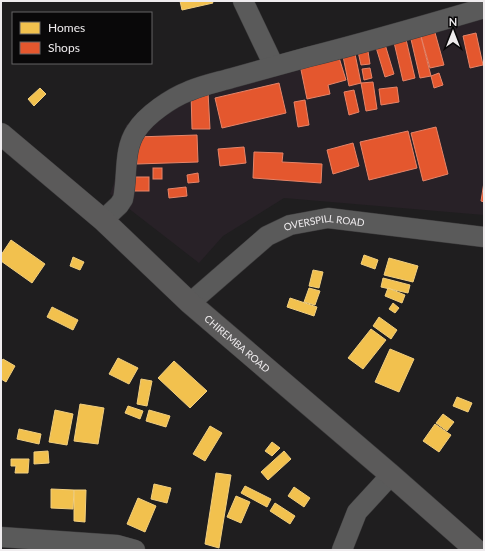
<svg xmlns="http://www.w3.org/2000/svg" width="485" height="551" viewBox="0 0 485 551" font-family="Lato,sans-serif">
<style>
.built{fill:#282127}
.homes{fill:#f2c14e;stroke:#f1ce7e}
.shops{fill:#e4572e;stroke:#e78468}
.lines{fill:none;stroke-linecap:round;stroke-linejoin:round}
.minor-casing{stroke:#3c3b3c;stroke-width:21}
.major-casing{stroke:#3c3b3c;stroke-width:23}
.minor{stroke:#5a5a5a;stroke-width:20}
.major{stroke:#5b5a5a;stroke-width:22}
.labels{text-anchor:middle;stroke-width:4;stroke-linejoin:round;paint-order:stroke}
.street-label{font-size:10px;fill:#efecee;stroke:#090809}
</style>
<rect width="100%" height="100%" fill="#1f1e1f"/>
<path class="built" d="M484,2v213l-200,-17 -61,38 -24,27 -89,-69 4,-11 12,-58 46,-36z"/>
<g class="homes">
<path d="M180,1h32l1,2 -31,7z"/>
<path d="M40,88l6,6 -12,12 -6,-7z"/>
<path d="M11,240l34,24 -13,19 -31,-22v-6z"/>
<path d="M364,255l14,5 -3,9 -14,-5z"/>
<path d="M73,257l11,5 -4,8 -10,-4z"/>
<path d="M389,258l29,8 -5,16 -29,-7z"/>
<path d="M313,270l10,2 -4,16 -10,-2z"/>
<path d="M383,278l27,7 -2,8 -27,-6z"/>
<path d="M309,288l11,3 -5,14 -11,-3z"/>
<path d="M388,288l17,7 -3,8 -17,-7z"/>
<path d="M290,298l27,9 -3,9 -27,-9z"/>
<path d="M393,303l6,5 -4,5 -6,-4z"/>
<path d="M52,307l26,13 -5,10 -26,-13z"/>
<path d="M379,317l18,13 -6,9 -18,-13z"/>
<path d="M371,329l15,11 -23,29 -15,-11z"/>
<path d="M390,349l24,10 -15,33 -24,-10z"/>
<path d="M118,358l20,10 -9,16 -20,-10z"/>
<path d="M3,359l12,7 -9,16 -5,-3v-17z"/>
<path d="M174,361l33,30 -17,17 -32,-30z"/>
<path d="M141,379l11,2 -5,25 -10,-2z"/>
<path d="M457,397l15,6 -4,9 -15,-6z"/>
<path d="M80,404l24,4 -6,36 -24,-3z"/>
<path d="M128,406l15,5 -3,8 -15,-6z"/>
<path d="M55,410l18,4 -6,31 -18,-3z"/>
<path d="M149,410l21,6 -4,11 -20,-6z"/>
<path d="M443,414l11,8 -7,9 -11,-8z"/>
<path d="M435,424l16,11 -12,17 -16,-11z"/>
<path d="M210,426l12,7 -17,28 -12,-7z"/>
<path d="M19,429l22,5 -2,10 -22,-5z"/>
<path d="M272,442l8,6 -8,8 -7,-5z"/>
<path d="M48,451l1,12 -15,1v-12z"/>
<path d="M284,451l7,8 -23,21 -7,-8z"/>
<path d="M11,459h18l-1,14h-13l1,-7h-5z"/>
<path d="M216,473l15,2 -12,73 -14,-4z"/>
<path d="M154,484l17,4 -4,15 -16,-4z"/>
<path d="M245,486l26,13 -4,8 -26,-14z"/>
<path d="M294,487l16,11 -6,9 -16,-11z"/>
<path d="M51,489l23,1 -1,19 -22,-1z"/>
<path d="M74,490h12l-1,32 -11,-1z"/>
<path d="M236,496l14,6 -9,21 -14,-6z"/>
<path d="M138,498l18,8 -11,26 -18,-8z"/>
<path d="M275,503l20,13 -5,8 -20,-13z"/>
</g>
<g class="shops">
<path d="M434,29l10,36 -14,3 -10,-35z"/>
<path d="M420,33l11,43 -11,2 -10,-43z"/>
<path d="M476,33l7,32 -13,3 -7,-32z"/>
<path d="M405,35l10,43 -12,3 -10,-43z"/>
<path d="M384,41l10,33 -9,3 -10,-33z"/>
<path d="M367,45l3,19 -9,1 -4,-18z"/>
<path d="M354,49l7,34 -12,3 -7,-35z"/>
<path d="M337,51l9,29 -18,5 2,9 -23,5 -8,-39z"/>
<path d="M370,68l2,10 -8,2 -2,-11z"/>
<path d="M439,73l4,12 -9,3 -3,-12z"/>
<path d="M373,82l4,27 -11,2 -5,-28z"/>
<path d="M279,83l7,30 -64,15 -7,-30z"/>
<path d="M397,87l2,15 -18,3 -2,-16z"/>
<path d="M354,90l5,22 -10,3 -5,-23z"/>
<path d="M191,92h17l2,37h-18z"/>
<path d="M305,100l4,25 -11,2 -4,-25z"/>
<path d="M436,127l12,47 -25,7 -12,-48z"/>
<path d="M408,131l9,37 -48,12 -9,-38z"/>
<path d="M197,135l1,27 -61,2 -1,-27z"/>
<path d="M353,143l6,23 -26,8 -6,-24z"/>
<path d="M244,147l2,16 -26,3 -2,-17z"/>
<path d="M254,152l29,1 -1,9 40,2 -1,19 -68,-5z"/>
<rect x="153" y="168" width="9" height="11"/>
<path d="M198,173l1,9 -11,1 -1,-8z"/>
<rect x="134" y="177" width="15" height="14"/>
<path d="M484,182v20l-3,-1z"/>
<path d="M186,187l1,9 -18,2 -1,-9z"/>
</g>
<g class="lines">
<g class="minor-casing">
<g id="minor">
<path d="M243,1l31,65"/>
<path d="M103,220l16,-15 4,-6c5,-22 0,-49 13,-68 10,-16 35,-33 53,-40 14,-6 29,-9 43,-13 26,-7 51,-14 76,-21 59,-15 118,-32 176,-49"/>
<path id="s1" d="M190,303l77,-67 23,-11 38,-7 156,19"/>
<path d="M1,537l116,8 18,5"/>
<path d="M342,550l15,-38 34,-37"/>
</g>
</g>
<g class="major-casing">
<g id="major">
<path id="s2" d="M1,134l102,86 87,83 201,172 85,75"/>
</g>
</g>
<use href="#minor" class="minor"/>
<use href="#major" class="major"/>
</g>
<g class="labels">
<g class="street-label">
<text dy="4" stroke="none"><textPath href="#s1" startOffset="162">OVERSPILL ROAD</textPath></text>
<text dy="4" stroke="none"><textPath href="#s2" startOffset="316">CHIREMBA ROAD</textPath></text>
</g>
</g>
<rect width="485" height="551" fill="none" stroke="#efecee" stroke-width="4"/>
<rect x="12" y="12" width="140" height="52" fill="#090809" stroke="#656365"/>
<rect x="20" y="22" width="20" height="12" fill="#f2c14e" stroke="#656365"/>
<text x="48" y="32" font-size="12" fill="#efecee">Homes</text>
<rect x="20" y="42" width="20" height="12" fill="#e4572e" stroke="#656365"/>
<text x="48" y="52" font-size="12" fill="#efecee">Shops</text>
<g transform="translate(453 32)" stroke="#090809" stroke-width="3" paint-order="stroke">
<path d="M0-3L7 15L0 10L-7 15Z" fill="#efecee"/>
<text y="-6" font-size="11" font-weight="bold" text-anchor="middle" fill="#efecee">N</text>
</g>
</svg>
